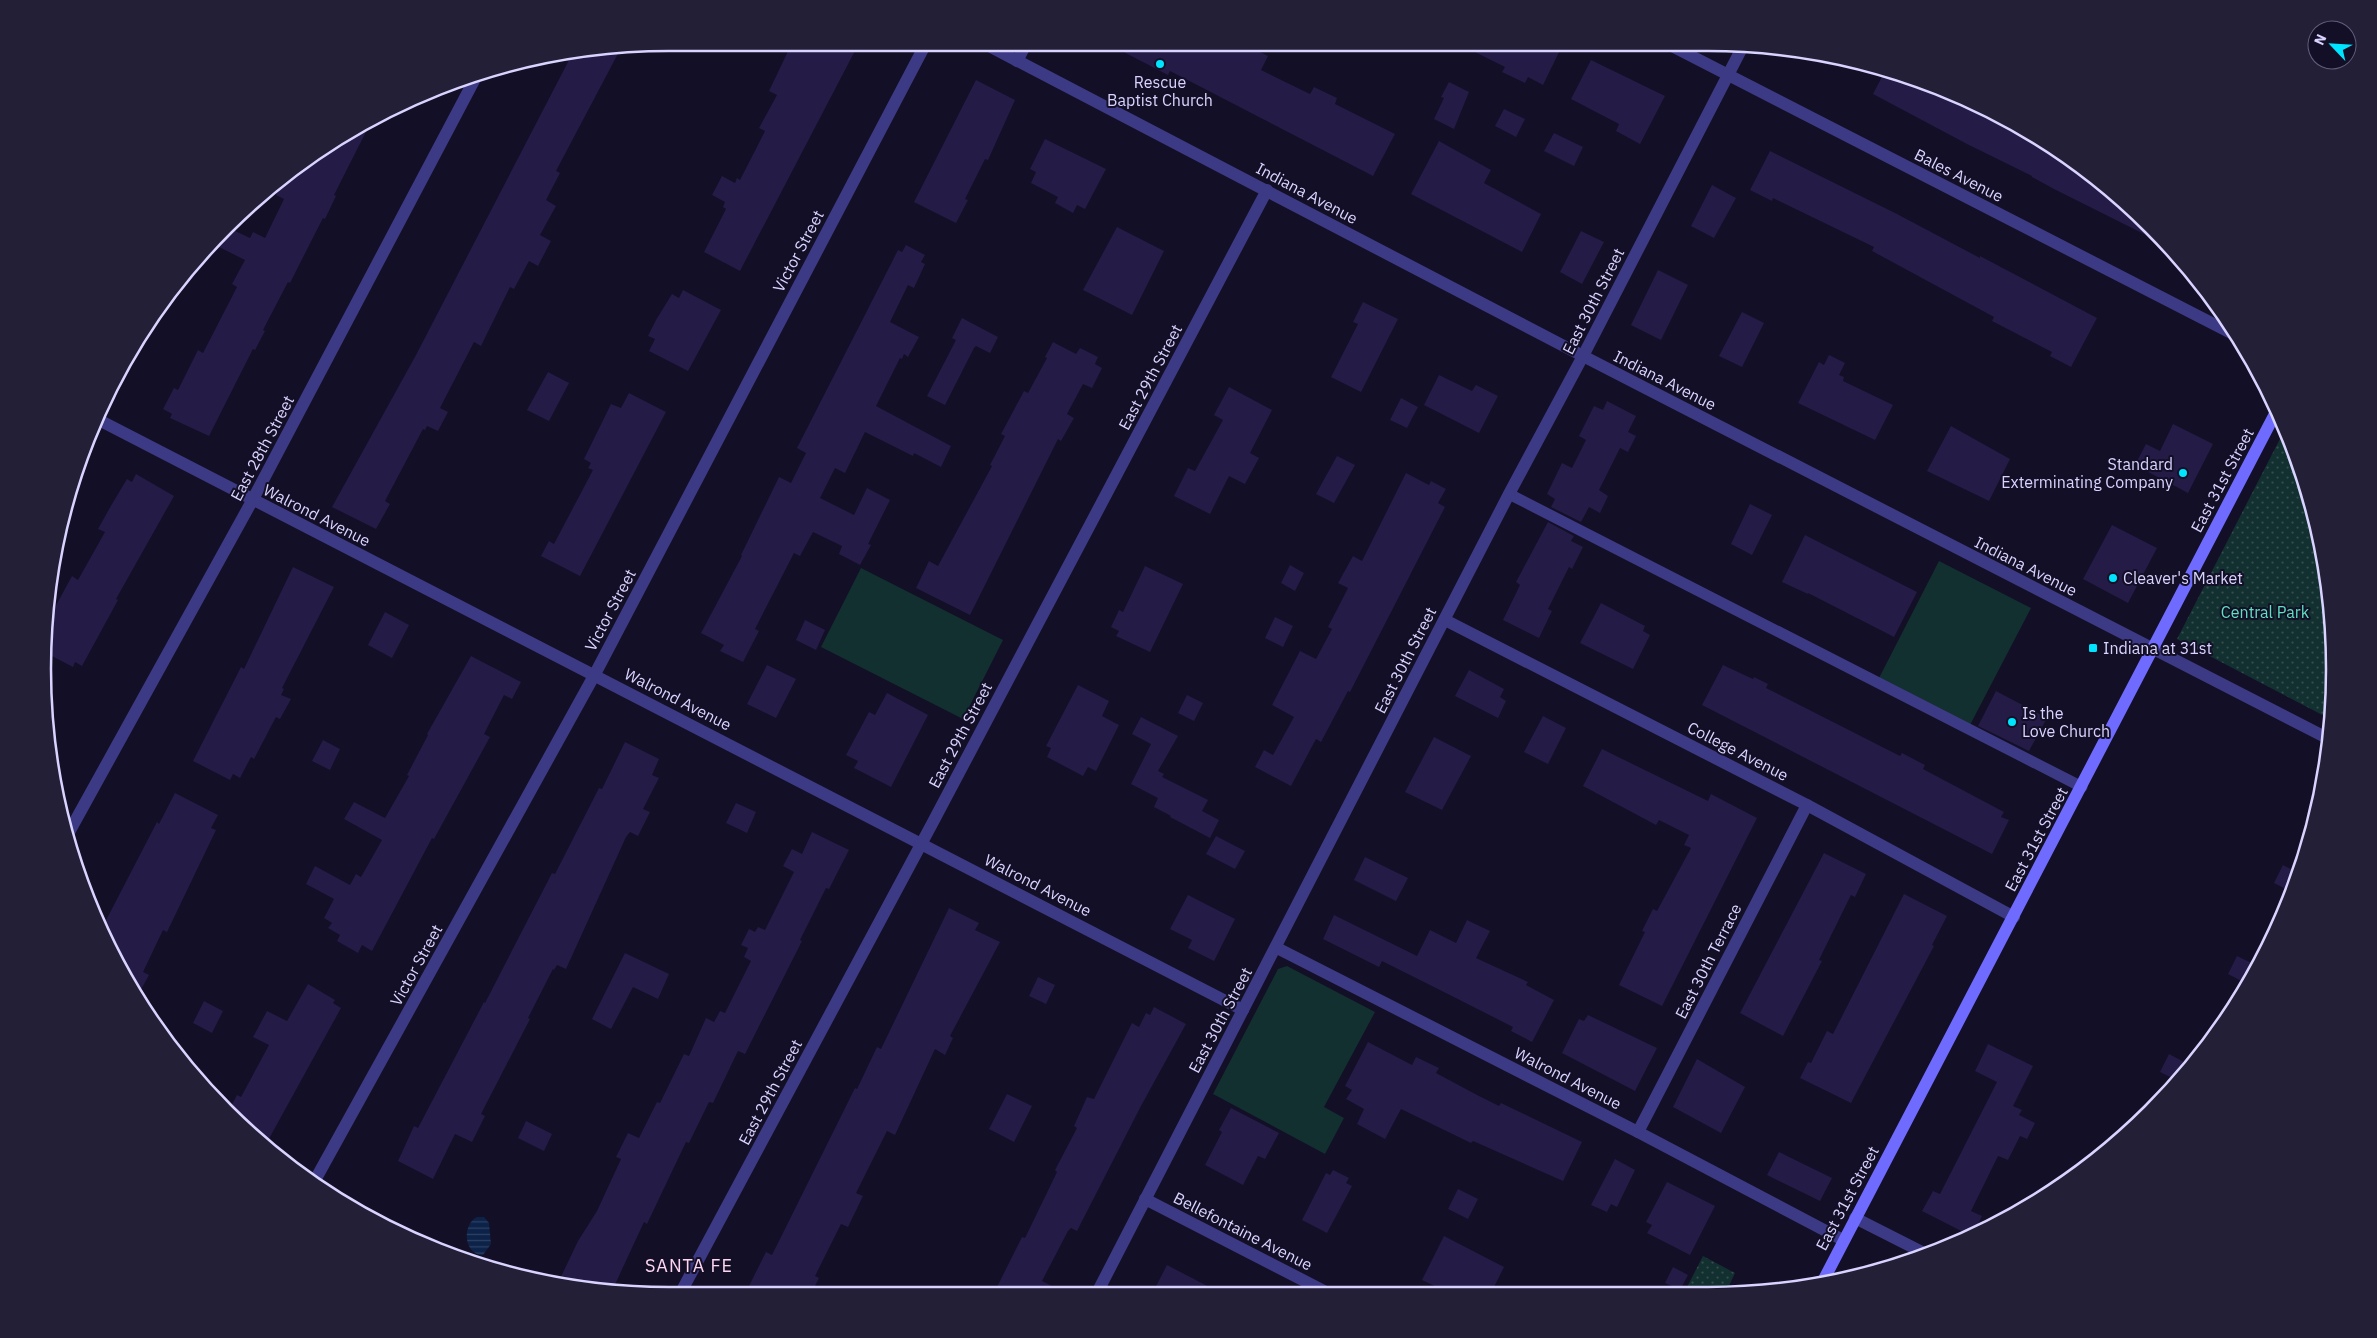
<svg xmlns="http://www.w3.org/2000/svg" width="2377" height="1338" font-family="'IBM Plex Sans',sans-serif">
	<style>
		.grass { fill: #12302f }
		.park { fill: url(#park-dots) }
		.water { fill: url(#water-rules) }
		.building { fill: #241b47 }
		.lines { fill: none; stroke-linecap: round; stroke-linejoin: round }
		.service { stroke: #3d3a85; stroke-width: 11 }
		.minor { stroke: #3d3a85; stroke-width: 12 }
		.tertiary { stroke: #3d3a85; stroke-width: 12 }
		.secondary { stroke: #6f6bff; stroke-width: 12 }
		.poi-dot { fill: #00e5ff; stroke: #130f26; stroke-width: 2 }
		.labels { text-anchor: middle; dominant-baseline: central; stroke-width: 4; stroke-linejoin: round; paint-order: stroke }
		.poi-label { font-size: 16px; fill: #d9d4ff; stroke: #130f26; text-anchor: start }
		.street-label { font-size: 16px; fill: #d9d4ff; stroke: #130f26 }
		.park-label { font-size: 16px; fill: #5fe0c0; stroke: #130f26 }
		.neighbourhood-label { font-size: 18px; letter-spacing: 1px; fill: #ffd6f0; stroke: #130f26 }
		.rim { fill: none; stroke: #d9d4ff; stroke-width: 2.5 }
	</style>
	<defs>
		<pattern id="park-dots" width="8" height="8" patternUnits="userSpaceOnUse" patternTransform="scale(1.25)"><rect width="8" height="8" fill="#12302f"/><path d="M2 2h.1M6 6h.1" fill="none" stroke="#344d4e" stroke-width="1.8" stroke-linecap="round"/></pattern>
		<pattern id="water-rules" width="6" height="5" patternUnits="userSpaceOnUse" patternTransform="scale(1.25)"><rect width="6" height="5" fill="#0c2248"/><path d="M0 2.5h6" fill="none" stroke="#2f4163"/></pattern>
	</defs>
	<rect width="100%" height="100%" fill="#130f26"/>
	<g class="grass">
		<path d="M1939,561L2031,608L1970,725L1879,678Z"/>
		<path d="M861,568L1003,640L963,719L821,647Z"/>
		<path d="M1287,966L1375,1012L1324,1107L1344,1118L1325,1154L1213,1094L1278,969Z"/>
	</g>
	<g class="park">
		<path d="M2284,431L2313,507L2333,628L2330,719L2177,639Z"/>
		<path d="M1703,1256L1735,1273L1727,1290L1685,1291Z"/>
	</g>
	<path class="water" d="M477,1217H484L489,1223L491,1244L483,1255C463,1255 462,1224 477,1217Z"/>
	<g class="building">
		<path d="M1563,44L1543,85L1528,77L1525,83L1502,72L1505,67L1461,45Z"/>
		<path d="M1112,46H1248L1268,56L1261,70L1310,94L1314,87L1337,98L1335,104L1395,134L1373,176L1170,71L1168,75Z"/>
		<path d="M790,47H857L740,271L704,252L726,209L723,207L725,202L712,195L722,176L735,183L737,178L740,180L765,131L759,128L777,95L769,91Z"/>
		<path d="M587,48H621L556,171L560,173L546,200L556,206L540,235L551,241L538,266L529,261L514,289L510,287L481,346L474,342L440,408L448,412L438,431L427,426L425,430L423,429L385,501L390,504L376,529L332,507L416,355L569,60L575,51Z"/>
		<path d="M1591,60L1665,96L1640,144L1616,131L1619,124L1571,99Z"/>
		<path d="M1885,71L1909,76L2022,127L2121,198L2159,239L2158,241L2054,189L2032,177V176L1967,144L1873,94Z"/>
		<path d="M976,80L1015,100L988,160L985,159L965,199L968,200L956,223L914,202Z"/>
		<path d="M1449,82L1469,92L1454,129L1434,119L1444,98L1441,97Z"/>
		<path d="M1504,109L1525,119L1516,137L1495,126Z"/>
		<path d="M372,120L334,195L336,196L325,219L323,218L290,283L288,282L263,330L265,331L255,350L253,349L209,436L170,418L172,414L163,409L174,388L178,390L198,350L203,353L237,287L232,284L245,260L219,247L229,228L250,238L253,232L265,238L284,199L276,195L287,172Z"/>
		<path d="M1554,133L1583,147L1574,166L1544,151Z"/>
		<path d="M1045,139L1106,169L1085,209L1077,205L1073,213L1055,203L1058,197L1031,183L1036,172L1030,169Z"/>
		<path d="M1439,141L1491,170L1484,183L1541,214L1522,252L1411,194Z"/>
		<path d="M1770,151L1897,214L1980,258V256L2097,318L2071,367L2050,356L2052,352L1992,321L1994,317L1872,251L1874,247L1773,198L1772,201L1750,190Z"/>
		<path d="M1712,185L1736,198L1714,238L1691,226Z"/>
		<path d="M1117,227L1164,251L1132,315L1083,290Z"/>
		<path d="M1581,231L1604,242L1582,284L1560,272Z"/>
		<path d="M906,245L925,255L921,262L925,264L914,288L908,285L890,322L919,337L908,357L904,354L902,359L900,358L876,406L951,446L941,467L914,453L913,456L865,432L845,473L835,468L820,498L854,515L867,488L890,500L868,544L871,545L860,565L839,554L842,546L813,532L800,556L794,553L755,629L759,631L743,662L720,651L724,645L701,633L742,556L741,555L779,477L791,483L806,453L797,448L898,250L902,252Z"/>
		<path d="M1658,270L1688,285L1661,340L1631,325Z"/>
		<path d="M683,290L721,310L688,371L649,351L655,339L648,336L656,320L672,294L679,298Z"/>
		<path d="M1363,302L1398,319L1361,392L1331,377L1358,324L1353,322Z"/>
		<path d="M1742,312L1764,323L1742,367L1719,356Z"/>
		<path d="M962,318L998,337L990,353L976,346L974,348L945,405L927,396L956,340L952,338Z"/>
		<path d="M1053,342L1076,354L1080,348L1098,357L1095,364L1102,368L1092,388L1083,384L1067,414L1074,418L1061,441L1058,439L970,615L916,588L929,561L938,566L992,466L990,465L1005,436L1001,434L1024,391L1028,393L1047,358L1045,357Z"/>
		<path d="M1829,355L1845,363L1839,375L1844,377L1843,381L1893,405L1875,440L1798,403L1819,362L1824,365Z"/>
		<path d="M548,372L569,383L549,421L527,410Z"/>
		<path d="M1439,375L1472,391L1476,385L1498,396L1479,433L1424,405Z"/>
		<path d="M1229,387L1272,410L1250,453L1259,458L1245,484L1229,476L1210,514L1174,496L1188,468L1195,471L1223,420L1214,415Z"/>
		<path d="M629,393L666,412L580,576L541,556L549,541L554,544L593,470L588,468L591,463L584,459L611,404L621,408Z"/>
		<path d="M1401,398L1418,407L1407,428L1390,420Z"/>
		<path d="M1607,401L1636,416L1628,432L1636,436L1628,452L1620,448L1599,490L1608,496L1600,513L1589,507L1581,522L1551,507L1555,499L1547,494L1562,463L1572,468L1586,440L1579,436L1594,406L1603,410Z"/>
		<path d="M2173,424L2213,444L2188,493L2135,465L2146,444L2160,451Z"/>
		<path d="M1951,426L2010,459L1989,501L1927,471Z"/>
		<path d="M1337,456L1355,465L1334,503L1316,494Z"/>
		<path d="M1406,473L1429,485L1431,481L1446,489L1438,503L1445,507L1350,692L1348,691L1321,742L1316,739L1291,786L1255,767L1264,750L1273,755L1294,717L1272,705L1300,651L1316,659L1332,629L1328,627L1348,588L1338,583L1353,556L1362,561Z"/>
		<path d="M136,474L174,496L116,599L118,600L82,666L75,662L73,667L46,653L47,622L72,576L78,580L105,532L98,529L112,504L127,479L132,482Z"/>
		<path d="M1750,504L1772,515L1752,555L1731,544Z"/>
		<path d="M1548,522L1574,536L1571,541L1583,547L1572,569L1569,567L1548,609L1552,611L1539,638L1503,620L1520,585L1516,582Z"/>
		<path d="M2112,525L2157,548L2128,603L2083,579Z"/>
		<path d="M1805,535L1917,592L1894,637L1808,593V594L1782,582Z"/>
		<path d="M1290,565L1304,573L1295,591L1281,583Z"/>
		<path d="M1145,566L1183,584L1150,652L1116,636L1119,631L1111,627L1119,610L1123,612Z"/>
		<path d="M293,567L334,587L282,688L284,689L281,695L291,699L280,719L276,717L254,759L251,757L240,778L233,774L230,780L193,761L241,667L244,669Z"/>
		<path d="M1601,603L1645,626L1643,631L1650,635L1633,669L1580,643Z"/>
		<path d="M385,612L409,625L392,658L368,645Z"/>
		<path d="M1275,617L1293,626L1283,647L1265,638Z"/>
		<path d="M805,620L825,630L816,650L796,640Z"/>
		<path d="M471,656L521,682L512,699L504,695L484,734L490,737L434,839L432,838L372,951L362,945L358,953L337,941L340,935L328,928L332,923L324,918L334,899L306,884L315,866L350,885L356,874L361,877L382,840L344,819L354,802L385,818L409,776L407,775L428,735L427,734Z"/>
		<path d="M767,665L796,679L776,718L747,704Z"/>
		<path d="M1723,665L1753,679L1754,677L1768,684L1766,688L1900,756L1902,753L1925,765L1923,769L2004,812L2001,817L2009,820L1992,854L1702,705Z"/>
		<path d="M1469,670L1504,689L1500,697L1506,701L1498,718L1455,696Z"/>
		<path d="M1078,685L1109,701L1102,716L1119,725L1096,771L1088,767L1083,776L1047,757L1051,748L1046,746Z"/>
		<path d="M1996,691L2047,718L2029,751L1978,726Z"/>
		<path d="M887,693L928,715L891,787L854,768L858,761L846,755L869,712L875,715Z"/>
		<path d="M1187,695L1203,703L1194,721L1178,713Z"/>
		<path d="M1543,716L1566,728L1548,764L1524,752Z"/>
		<path d="M1141,717L1178,736L1158,771L1164,774L1162,777L1208,800L1202,811L1219,820L1210,838L1170,817L1171,816L1154,807L1158,798L1131,784L1151,744L1132,734Z"/>
		<path d="M1434,737L1471,756L1442,810L1405,792Z"/>
		<path d="M323,740L340,749L330,770L312,761Z"/>
		<path d="M625,742L659,759L652,775L659,778L643,809L650,812L638,836L630,832L626,837L566,969L557,965L554,970L553,969L528,1018L530,1019L481,1114L485,1116L472,1142L455,1134L433,1179L398,1161L414,1126L418,1128L484,1002L485,1003L552,873L555,874L599,788L602,789Z"/>
		<path d="M1602,749L1708,801L1711,794L1757,818L1662,1006L1619,985L1645,932L1642,931L1653,909L1657,911L1691,848L1684,845L1689,835L1659,820L1656,825L1583,786Z"/>
		<path d="M175,793L218,815L211,828L216,830L167,932L163,930L143,972L149,975L137,997L127,982L101,930L157,822L159,824Z"/>
		<path d="M736,803L756,812L747,833L726,823Z"/>
		<path d="M812,832L849,850L829,889L826,888L800,940L802,941L745,1054L738,1051L713,1103L709,1102L689,1143L686,1142L647,1224L644,1222L612,1291L558,1283L578,1241L597,1211L621,1159L616,1157L628,1133L639,1138L657,1102L660,1103L684,1054L689,1056L706,1018L714,1022L720,1011L725,1013L751,961L744,957L748,948L741,945L749,929L755,932L758,927L765,930L794,872L783,866L792,849L802,854Z"/>
		<path d="M1216,836L1245,851L1235,869L1206,854Z"/>
		<path d="M1824,853L1866,874L1855,897L1851,895L1819,960L1822,961L1783,1036L1740,1013Z"/>
		<path d="M1365,857L1408,878L1396,901L1354,880Z"/>
		<path d="M2283,865L2300,874L2292,892L2274,883Z"/>
		<path d="M1904,894L1947,916L1932,945L1934,946L1851,1103L1800,1078L1808,1062L1811,1063L1827,1031L1833,1034Z"/>
		<path d="M1188,895L1235,919L1214,961L1188,948L1192,940L1170,929Z"/>
		<path d="M949,908L979,923L975,930L1000,942L950,1036L953,1038L945,1055L935,1049L895,1135L887,1131L856,1193L863,1196L848,1227L841,1224L815,1276L819,1278L811,1294H745L766,1252L772,1255L855,1088L857,1089L877,1047L881,1049Z"/>
		<path d="M1334,915L1417,956L1430,930L1456,943L1467,920L1490,931L1476,958L1528,982L1526,985L1554,1000L1532,1042L1511,1031L1513,1027L1434,987L1382,961L1379,967L1323,939Z"/>
		<path d="M625,953L669,974L658,999L633,987L611,1029L592,1019Z"/>
		<path d="M2237,956L2258,966L2249,985L2228,974Z"/>
		<path d="M1038,977L1055,985L1046,1004L1029,996Z"/>
		<path d="M308,984L335,1000L333,1003L341,1008L265,1146L228,1112L237,1095L241,1097L269,1045L253,1037L267,1011L287,1021Z"/>
		<path d="M204,1001L223,1011L212,1033L193,1023Z"/>
		<path d="M1154,1007L1186,1024L1141,1106L1077,1231L1071,1228L1068,1231L1042,1281L1066,1293H994L1022,1237L1025,1238L1057,1172L1055,1170L1077,1128L1074,1126L1087,1097L1094,1099L1132,1023L1139,1027L1146,1013L1150,1015Z"/>
		<path d="M1588,1015L1657,1048L1635,1091L1562,1053L1579,1019L1584,1021Z"/>
		<path d="M1368,1042L1412,1065L1416,1057L1439,1068L1436,1073L1479,1096L1499,1106L1501,1103L1582,1142L1563,1181L1473,1141L1471,1143L1401,1109L1385,1139L1357,1124L1364,1109L1346,1099L1352,1090L1345,1086Z"/>
		<path d="M1988,1044L2033,1066L2013,1106L2022,1110L2019,1115L2035,1123L2027,1139L2020,1136L2008,1160L1998,1156L1971,1211L1982,1216L1975,1230L1967,1234L1922,1211L1933,1191L1940,1194L1997,1082L1975,1071Z"/>
		<path d="M2169,1054L2188,1064L2176,1080L2160,1072Z"/>
		<path d="M1697,1059L1745,1087L1721,1133L1673,1107Z"/>
		<path d="M1007,1094L1032,1106L1014,1142L989,1129Z"/>
		<path d="M1231,1108L1279,1133L1265,1159L1258,1156L1243,1185L1205,1165L1222,1132L1219,1130Z"/>
		<path d="M526,1121L552,1134L544,1151L518,1138Z"/>
		<path d="M1779,1152L1832,1178L1820,1201L1767,1175Z"/>
		<path d="M1615,1159L1635,1170L1617,1207L1611,1204L1607,1212L1591,1205Z"/>
		<path d="M1333,1170L1349,1178L1346,1183L1352,1186L1327,1233L1302,1220L1326,1173L1330,1175Z"/>
		<path d="M1667,1182L1715,1206L1690,1255L1647,1233L1652,1225L1646,1222Z"/>
		<path d="M1458,1189L1478,1199L1468,1219L1448,1209Z"/>
		<path d="M1444,1236L1504,1267L1492,1291H1445L1422,1280Z"/>
		<path d="M1167,1265L1219,1292H1153Z"/>
		<path d="M1673,1267L1688,1275L1680,1290L1665,1283Z"/>
	</g>
	<g class="lines">
		<path class="service" d="M1509,494L2082,787"/>
		<g class="minor">
			<path d="M1668,44L2235,335"/>
			<path d="M1017,61L1025,46"/>
			<path d="M97,419L1243,1010"/>
			<path d="M1445,620L1807,805L2014,917"/>
			<path d="M68,834L252,501L478,73"/>
			<path d="M1277,948L1638,1132L1843,1240"/>
			<path d="M1638,1132L1807,805"/>
			<path d="M314,1182L595,674L924,47"/>
			<path d="M1145,1199L1326,1292"/>
			<path d="M1855,1218L1926,1254"/>
			<path d="M1097,1293L1509,494L1583,356L1744,44"/>
			<path d="M680,1294L933,822L1267,190"/>
		</g>
		<path class="tertiary" d="M989,46L1583,356L2329,739"/>
		<path class="secondary" d="M1822,1283L2277,410"/>
	</g>
	<g class="poi-dot">
		<circle cx="1160" cy="64" r="5"/>
		<circle cx="2183" cy="473" r="5"/>
		<circle cx="2113" cy="578" r="5"/>
		<rect x="2088" y="643" width="10" height="10" rx="2.5"/>
		<circle cx="2012" cy="722" r="5"/>
	</g>
	<g class="labels">
		<g class="poi-label">
			<text x="1160" y="82" text-anchor="middle">Rescue<tspan x="1160" dy="18">Baptist Church</tspan></text>
			<text x="2173" y="464" text-anchor="end">Standard<tspan x="2173" dy="18">Exterminating Company</tspan></text>
			<text x="2123" y="578">Cleaver's Market</text>
			<text x="2103" y="648">Indiana at 31st</text>
			<text x="2022" y="713">Is the<tspan x="2022" dy="18">Love Church</tspan></text>
		</g>
		<g class="street-label">
			<text transform="translate(1959 175) rotate(27)">Bales Avenue</text>
			<text transform="translate(1307 193) rotate(28)">Indiana Avenue</text>
			<text transform="translate(798 251) rotate(-62)">Victor Street</text>
			<text transform="translate(1593 301) rotate(-63)">East 30th Street</text>
			<text transform="translate(1150 377) rotate(-62)">East 29th Street</text>
			<text transform="translate(1665 380) rotate(27)">Indiana Avenue</text>
			<text transform="translate(262 448) rotate(-62)">East 28th Street</text>
			<text transform="translate(2222 480) rotate(-62)">East 31st Street</text>
			<text transform="translate(317 515) rotate(27)">Walrond Avenue</text>
			<text transform="translate(2026 566) rotate(27)">Indiana Avenue</text>
			<text transform="translate(610 610) rotate(-62)">Victor Street</text>
			<text transform="translate(1405 660) rotate(-63)">East 30th Street</text>
			<text transform="translate(678 699) rotate(27)">Walrond Avenue</text>
			<text transform="translate(960 735) rotate(-62)">East 29th Street</text>
			<text transform="translate(1738 751) rotate(27)">College Avenue</text>
			<text transform="translate(2036 839) rotate(-62)">East 31st Street</text>
			<text transform="translate(1038 885) rotate(27)">Walrond Avenue</text>
			<text transform="translate(1708 961) rotate(-63)">East 30th Terrace</text>
			<text transform="translate(416 965) rotate(-61)">Victor Street</text>
			<text transform="translate(1220 1020) rotate(-62)">East 30th Street</text>
			<text transform="translate(1568 1078) rotate(27)">Walrond Avenue</text>
			<text transform="translate(770 1092) rotate(-62)">East 29th Street</text>
			<text transform="translate(1847 1198) rotate(-62)">East 31st Street</text>
			<text transform="translate(1243 1231) rotate(27)">Bellefontaine Avenue</text>
		</g>
		<g class="park-label">
			<text x="2265" y="612">Central Park</text>
		</g>
		<g class="neighbourhood-label">
			<text x="689" y="1265">SANTA FE</text>
		</g>
	</g>
	<path d="M0 0H2377V1338H0ZM669 51H1708A618 618 0 0 1 2326 669V669A618 618 0 0 1 1708 1287H669A618 618 0 0 1 51 669V669A618 618 0 0 1 669 51Z" fill="#231f37" fill-rule="evenodd"/>
	<path class="rim" d="M669 51H1708A618 618 0 0 1 2326 669V669A618 618 0 0 1 1708 1287H669A618 618 0 0 1 51 669V669A618 618 0 0 1 669 51Z"/>
	<g transform="translate(2332 45) rotate(295)"><circle r="24" fill="#130f26" stroke="#625e7d"/>
	<path d="M0-4L9 19L0 12L-9 19Z" fill="#00e5ff"/>
	<text y="-8" font-size="14" font-weight="bold" text-anchor="middle" fill="#d9d4ff">N</text>
	</g>
</svg>
